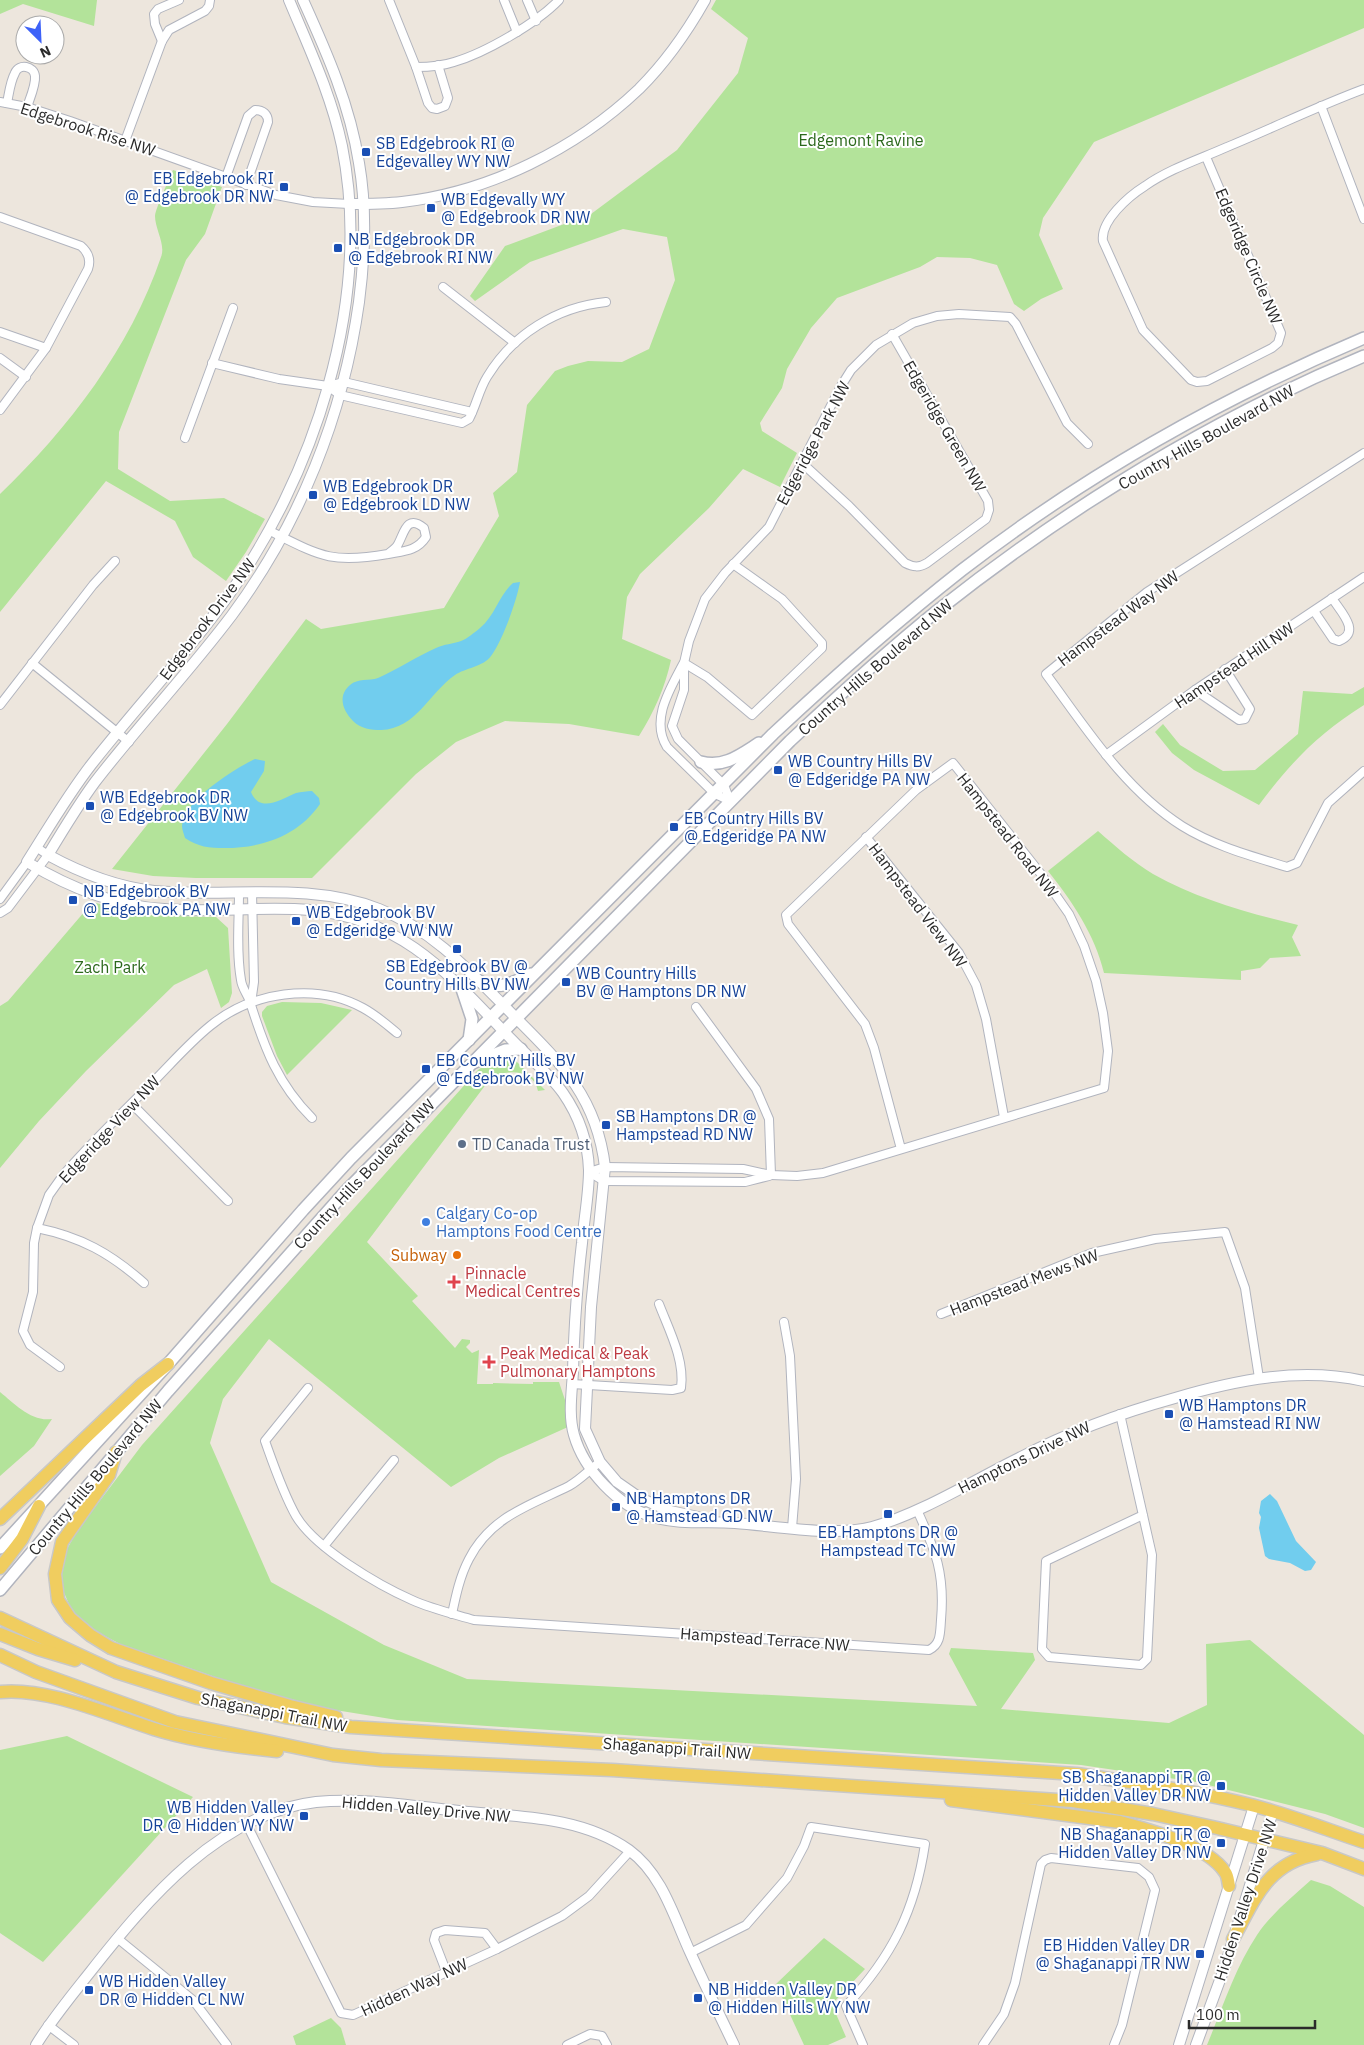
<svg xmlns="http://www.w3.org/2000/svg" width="1364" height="2045" font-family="'IBM Plex Sans',sans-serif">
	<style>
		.green { fill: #b3e39a }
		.water { fill: #71cdee }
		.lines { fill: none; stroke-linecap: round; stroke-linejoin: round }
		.minor-casing { stroke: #b1b4be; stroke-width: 10 }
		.tertiary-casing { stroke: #b1b4be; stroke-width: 12 }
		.secondary-casing { stroke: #b1b4be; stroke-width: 14 }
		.primary-casing { stroke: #c8c8c8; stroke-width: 15 }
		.minor { stroke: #fff; stroke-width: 8 }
		.tertiary { stroke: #fff; stroke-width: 10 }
		.secondary { stroke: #fff; stroke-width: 11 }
		.primary { stroke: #f0cd5f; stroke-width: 12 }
		.transit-dot { fill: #1a4fb4; stroke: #fff; stroke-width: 2 }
		.service-dot { fill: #5c6f8a; stroke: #fff; stroke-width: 2 }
		.shop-dot { fill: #3f7fe0; stroke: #fff; stroke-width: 2 }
		.food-dot { fill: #e8710a; stroke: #fff; stroke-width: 2 }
		.health-dot { fill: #e0444e; stroke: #fff; stroke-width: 2 }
		.labels { text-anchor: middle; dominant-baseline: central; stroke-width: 4; stroke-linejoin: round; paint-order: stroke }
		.street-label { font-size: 16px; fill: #2b2b2b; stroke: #fff }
		.park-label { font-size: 16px; fill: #2b681b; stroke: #fff }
		.transit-label { font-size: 16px; fill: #164399; stroke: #fff; text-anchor: start }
		.service-label { font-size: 16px; fill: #4e5e75; stroke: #fff; text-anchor: start }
		.shop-label { font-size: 16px; fill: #366cbe; stroke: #fff; text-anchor: start }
		.food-label { font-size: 16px; fill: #c56008; stroke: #fff; text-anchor: end }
		.health-label { font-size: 16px; fill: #be3a42; stroke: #fff; text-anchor: start }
	</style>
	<rect width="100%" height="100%" fill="#ede6dd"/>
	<g class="green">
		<path d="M0,0H97L94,26L23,4L0,14Z"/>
		<path d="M716,0H1364V28L1094,142L1043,218L1039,235L1063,289L1041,299L1024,311L1014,304L997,265L970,258L937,257L920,267L837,298L811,328L787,369L782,388L760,423L762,431L797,453L780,487L743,469L709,508L640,574L627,597L622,639L671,660C665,688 654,712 639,736L569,724L505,721L456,742L416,774L312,878H196L153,876L112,869L227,724L306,619L321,629L444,608L499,516L493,493L517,472L527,405L555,371L568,366L588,361L622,362L649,349L675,280L667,237L623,229L530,262L475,301L470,296L505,246L591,214L677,150L738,73L748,38L711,9Z"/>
		<path d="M173,170L222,187L205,234L186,260L119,432L118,469L170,501L224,498L265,519L246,552L226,581L193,557L175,521L106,481L0,612V494C69,428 130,348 161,257C166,245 155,229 155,216C156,207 169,180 173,170Z"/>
		<path d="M1364,687V705C1318,734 1291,762 1259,805L1194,770L1172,753L1155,732L1163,724L1180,745L1223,771L1255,770L1298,734L1303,691L1352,694Z"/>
		<path d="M1098,831C1115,846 1133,862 1153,874C1198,899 1247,913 1298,925L1292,937L1301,956L1270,958L1260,968L1241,971V980L1104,973C1095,935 1072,901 1048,871Z"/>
		<path d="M96,903L143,915L216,917L228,928L232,993L229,1002L221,1008L207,969L174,985L86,1071L39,1121L0,1168V1006L8,1001L85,911Z"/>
		<path d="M282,1002L321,1003L352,1010L287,1075L277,1056L262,1016V1012L267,1006Z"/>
		<path d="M503,1055L512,1057L545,1090L538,1091C534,1069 506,1068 490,1079L367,1242L418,1296L412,1301L455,1348L462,1339L470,1340V1343L466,1347L472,1353L479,1350L477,1384H493V1383L533,1384V1382H559L565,1400L568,1427L499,1458L451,1487L269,1339L223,1399L210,1443L271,1582L384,1645L467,1679L977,1706L949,1654L951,1648L1033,1653L1035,1660L1001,1709L1169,1723L1207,1705L1206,1644L1250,1640L1364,1735V1828L1325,1814L1196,1782L1081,1765L397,1720L329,1709L244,1687L120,1644L90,1628L72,1611L62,1588V1570L66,1551L77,1531L142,1445L478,1070L486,1064Z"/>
		<path d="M0,1392C15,1404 31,1422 52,1419L34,1446L0,1476Z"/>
		<path d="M67,1736L193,1797L43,1962L0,1933V1750Z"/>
		<path d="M1311,1880L1330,1886L1364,1907V2045H1207C1222,2009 1235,1968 1257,1935C1271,1914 1292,1897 1311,1880Z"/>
		<path d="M824,1938L865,1969L834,2002L833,2007L846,2037L828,2045H804L776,1984Z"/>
		<path d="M331,2018L341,2028L346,2045H296L293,2036Z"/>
	</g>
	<g class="water">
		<path d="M520,582C517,600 502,642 491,656C483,667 465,668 455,675C429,693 416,729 381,730C371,730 361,729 353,721C343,711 337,696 350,685C358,678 369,681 378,678C398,669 416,657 436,648C444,644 453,644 461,641C467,639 475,632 480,628C495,616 499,595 513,583Z"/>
		<path d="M255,759L265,761L264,771L251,792C260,814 281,799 296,793C301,792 307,791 312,791L319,798L320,804C298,836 262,848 225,848C209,848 198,847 185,838C184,834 182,830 182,826C183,801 234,769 255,759Z"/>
		<path d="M1270,1494L1277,1501L1296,1541L1316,1562L1311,1570L1305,1571L1290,1563L1269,1559L1265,1556L1259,1528L1261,1517L1259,1513L1261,1501Z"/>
	</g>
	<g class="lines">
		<defs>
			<g id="minor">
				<path d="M389,0L416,67C429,67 442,66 454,62C485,53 537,23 559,0"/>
				<path d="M504,0L517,32"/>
				<path d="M527,0L536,21"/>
				<path d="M162,41L155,24L154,14L158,9L179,0"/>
				<path d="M416,67L428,103L432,108L437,109L445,106L448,98L438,65"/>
				<path d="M0,102L27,107L70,121L276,195L313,202L349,204"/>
				<path d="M7,103C9,94 10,82 15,73C19,63 34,66 35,76C36,85 30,98 27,107"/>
				<path d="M1321,106L1364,219"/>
				<path d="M125,141L162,41L169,30L205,11L209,6L210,0"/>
				<path d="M1206,157L1281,333L1278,343L1272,348L1207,381L1197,382L1191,380L1143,330L1103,241C1100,221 1129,196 1145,186C1169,169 1200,159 1227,147C1273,128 1318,106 1364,89"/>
				<path d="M226,177L248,116L255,110C263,110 268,114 268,122L246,185"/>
				<path d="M0,217L81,246C88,252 91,260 88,269L46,348L0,410"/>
				<path d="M443,287L515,343"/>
				<path d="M0,332L46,348"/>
				<path d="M0,358L26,377"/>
				<path d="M212,363L279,379L328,386L344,382L472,412"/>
				<path d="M328,386L340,395L462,423L469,419C476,406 479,390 487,377C513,334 557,307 606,302"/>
				<path d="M185,438L233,308"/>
				<path d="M1364,453L1147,592L1046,674C1086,728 1124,789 1182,826C1214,846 1252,856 1287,867L1297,863L1328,803L1364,771"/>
				<path d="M802,463L849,506L905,563C913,567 919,568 927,563L986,519L989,510L988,501L892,334"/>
				<path d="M270,531C320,556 331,564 388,554C404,551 417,551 426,537L424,528C406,513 404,535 397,546C395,549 391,551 388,554"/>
				<path d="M1314,611L1333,639L1339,641C1362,632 1340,611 1332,598"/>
				<path d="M32,663L129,742"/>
				<path d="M684,663L707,677L752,715L822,648V643L782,599L733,564"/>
				<path d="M683,664C670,689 650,720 667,747L715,794L730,801"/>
				<path d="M1195,690L1239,720L1245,719L1250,709L1225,669"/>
				<path d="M0,705L93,585L115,561"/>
				<path d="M1106,755L1195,690L1364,577"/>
				<path d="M730,801L724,785L678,739L672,726L684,690V663L689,641L705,599L725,573L769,527L841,386L851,370L876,345L913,323L937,316L959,314L1010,317L1016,324L1067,423L1088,444"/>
				<path d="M866,837L959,953L976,985L986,1019L1004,1117"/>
				<path d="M239,893C239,921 236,952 241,980C242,989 249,996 251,1005C265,1049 278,1084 312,1118"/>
				<path d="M0,899L27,862"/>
				<path d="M0,913L8,908L48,855L36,847"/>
				<path d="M251,1003L254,982L252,892"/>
				<path d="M696,1007L756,1089L769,1119L771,1175"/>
				<path d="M132,1104L228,1201"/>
				<path d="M589,1172L605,1167L743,1169L771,1175L797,1176L823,1173L1104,1088L1108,1051L1103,1013L1096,981L1084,946L1069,914L1041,874L953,763L916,790L786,915L788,924L865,1024L874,1048L901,1149"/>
				<path d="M589,1172L604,1181L745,1182L769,1176"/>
				<path d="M37,1228C81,1237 110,1253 144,1283"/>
				<path d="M941,1314L1092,1253L1155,1239L1225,1232L1245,1288L1259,1378"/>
				<path d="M784,1322L790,1356L796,1479L792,1528"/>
				<path d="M60,1367L30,1345L23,1331L33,1292L34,1243L37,1228L49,1195L64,1174C91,1143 121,1114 151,1084C170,1065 189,1043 210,1026C251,992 316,982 363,1008C376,1015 386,1024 397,1033"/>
				<path d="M572,1384L672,1390L681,1388C685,1360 669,1330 659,1304"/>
				<path d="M308,1388L265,1441C274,1466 283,1493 296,1516C315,1548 378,1585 412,1600C432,1609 454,1614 474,1620L929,1650C941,1644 940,1633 941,1620C945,1574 936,1551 917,1510"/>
				<path d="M1120,1414L1152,1555L1147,1659L1141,1665L1049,1657L1042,1649L1046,1561L1143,1515"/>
				<path d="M324,1546L394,1460"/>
				<path d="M452,1614C456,1595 460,1576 469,1559C491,1516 531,1505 569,1486C580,1480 590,1469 600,1462"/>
				<path d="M247,1825L341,2013L353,2015L497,1949L562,1916L589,1896L630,1851"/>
				<path d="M117,1938L193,2000L227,2045"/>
				<path d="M690,1953L746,1925L787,1878L804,1846L811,1827L925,1844C915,1911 892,1956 846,2006L863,2045"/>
				<path d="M446,1971L434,1940L436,1933L445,1930L485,1933L497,1949"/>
				<path d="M48,2025L74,2045"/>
				<path d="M567,2045L590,2034L602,2036L607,2045"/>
				<path d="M983,2045L1004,2014L1015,1983L1041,1864L1045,1860L1051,1858L1138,1868L1149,1877L1155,1890L1122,2025L1114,2045"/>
			</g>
			<g id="tertiary">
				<path d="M289,0C309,48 331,94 342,146C373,301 314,478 223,603C182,659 134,710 91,765C67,796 48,829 27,862C68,887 115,906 164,909C212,913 262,906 310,910C405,919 451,977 512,1040C529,1058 549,1073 563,1093C579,1116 588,1142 589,1170C589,1194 584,1219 582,1243C577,1286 574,1328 573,1371C572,1392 568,1414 574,1435C584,1470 618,1506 653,1517C679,1525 709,1521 735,1523C776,1526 833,1537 872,1527C920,1514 976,1479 1021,1457C1071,1431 1121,1413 1175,1398C1236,1380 1300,1367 1364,1381"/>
				<path d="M303,0C327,53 350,105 359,163C367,209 365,256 359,302C343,416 300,523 232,615C189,672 139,725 95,782C78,805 63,830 48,855C81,873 117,887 154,891C229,898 307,881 379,909C436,931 475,977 517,1019C563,1065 597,1099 605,1167L591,1307L585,1429L600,1462L617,1482L640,1498L670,1511L698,1517"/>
				<path d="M349,204C367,204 385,204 402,202C489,192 576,149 639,89C665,63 687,32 705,0"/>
				<path d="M36,2045C52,2019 72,1995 91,1971C147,1900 220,1813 316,1802C366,1797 418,1807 468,1812C523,1817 582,1817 629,1850C662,1874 674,1917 690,1952C704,1983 719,2014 734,2045"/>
				<path d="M1179,2045L1254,1806"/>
				<path d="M1196,2045L1224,1969L1273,1811"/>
			</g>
			<g id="secondary">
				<path d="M701,762C724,768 740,755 759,743"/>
				<path d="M479,981C498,991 513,983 531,974"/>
				<path d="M461,986L472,1019L469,1040"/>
				<path d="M475,1062L505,1050L521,1049"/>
				<path d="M0,1548L168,1364L303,1210L351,1158L773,734C834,677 896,622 962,570C1084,476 1222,398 1364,338"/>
				<path d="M0,1590L168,1391L345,1192L790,741C838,696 886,652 937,611C1066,509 1212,419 1364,356"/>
			</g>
			<g id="primary">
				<path d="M116,1452L109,1475L62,1542L55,1574L58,1600L70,1618L90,1635L111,1648L211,1683L290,1706L336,1717"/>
				<path d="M0,1519L141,1385L168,1364"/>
				<path d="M0,1568L22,1539L39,1506"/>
				<path d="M0,1618L116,1672L198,1698L285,1717L351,1727L1076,1774C1136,1783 1196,1791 1255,1806C1292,1816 1328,1830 1364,1842"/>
				<path d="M0,1634L38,1649L75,1660"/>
				<path d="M0,1655L36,1672L175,1722L333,1755L381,1760L612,1770L1073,1801L1153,1814L1217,1828L1322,1853L1364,1869"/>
				<path d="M0,1692C47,1687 109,1715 154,1729C193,1741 236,1747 277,1751"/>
				<path d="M951,1800L1120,1822C1149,1830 1207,1845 1225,1872C1228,1876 1228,1881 1229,1886"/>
				<path d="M1233,1939C1255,1899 1267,1863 1317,1854"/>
			</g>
		</defs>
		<use href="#minor" class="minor-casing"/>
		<use href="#tertiary" class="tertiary-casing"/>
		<use href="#secondary" class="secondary-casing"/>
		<use href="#primary" class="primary-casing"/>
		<use href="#minor" class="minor"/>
		<use href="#tertiary" class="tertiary"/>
		<use href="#secondary" class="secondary"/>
		<use href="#primary" class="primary"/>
	</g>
	<g class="transit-dot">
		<rect x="361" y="147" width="10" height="10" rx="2.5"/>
		<rect x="279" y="182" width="10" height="10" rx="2.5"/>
		<rect x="426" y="203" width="10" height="10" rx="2.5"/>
		<rect x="333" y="243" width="10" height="10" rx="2.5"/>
		<rect x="308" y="490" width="10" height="10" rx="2.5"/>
		<rect x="773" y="765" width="10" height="10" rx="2.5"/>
		<rect x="85" y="801" width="10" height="10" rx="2.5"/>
		<rect x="669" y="822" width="10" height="10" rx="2.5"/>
		<rect x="68" y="895" width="10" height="10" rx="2.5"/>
		<rect x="291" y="916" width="10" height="10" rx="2.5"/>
		<rect x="452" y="944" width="10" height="10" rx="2.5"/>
		<rect x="561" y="977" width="10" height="10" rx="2.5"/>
		<rect x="421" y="1064" width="10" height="10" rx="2.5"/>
		<rect x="601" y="1120" width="10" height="10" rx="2.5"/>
		<rect x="1164" y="1409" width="10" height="10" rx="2.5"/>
		<rect x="611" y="1502" width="10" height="10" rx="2.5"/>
		<rect x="883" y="1509" width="10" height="10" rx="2.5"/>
		<rect x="1216" y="1781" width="10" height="10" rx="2.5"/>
		<rect x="299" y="1811" width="10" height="10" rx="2.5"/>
		<rect x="1216" y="1838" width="10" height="10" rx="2.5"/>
		<rect x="1195" y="1949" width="10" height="10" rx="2.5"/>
		<rect x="84" y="1985" width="10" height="10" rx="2.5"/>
		<rect x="693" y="1993" width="10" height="10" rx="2.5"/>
	</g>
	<circle class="service-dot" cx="462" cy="1144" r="5"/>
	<circle class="shop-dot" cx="426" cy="1222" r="5"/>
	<circle class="food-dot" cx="457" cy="1255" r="5"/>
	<g class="health-dot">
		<path d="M451.5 1274.5h5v5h5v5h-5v5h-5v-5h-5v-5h5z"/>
		<path d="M486.5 1354.5h5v5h5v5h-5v5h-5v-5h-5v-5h5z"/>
	</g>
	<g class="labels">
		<g class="street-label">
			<text transform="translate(88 129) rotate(18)">Edgebrook Rise NW</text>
			<text transform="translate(1249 256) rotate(67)">Edgeridge Circle NW</text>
			<text transform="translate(945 426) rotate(60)">Edgeridge Green NW</text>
			<text transform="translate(1206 437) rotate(-29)">Country Hills Boulevard NW</text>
			<text transform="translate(813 443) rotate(-62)">Edgeridge Park NW</text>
			<text transform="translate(1118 618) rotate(-37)">Hampstead Way NW</text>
			<text transform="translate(207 619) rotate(-53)">Edgebrook Drive NW</text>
			<text transform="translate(1234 665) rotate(-34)">Hampstead Hill NW</text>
			<text transform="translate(875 667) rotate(-41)">Country Hills Boulevard NW</text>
			<text transform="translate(1008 835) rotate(52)">Hampstead Road NW</text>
			<text transform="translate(918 905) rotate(53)">Hampstead View NW</text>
			<text transform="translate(109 1129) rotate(-47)">Edgeridge View NW</text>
			<text transform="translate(364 1174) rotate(-47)">Country Hills Boulevard NW</text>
			<text transform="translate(1024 1282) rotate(-21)">Hampstead Mews NW</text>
			<text transform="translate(1024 1457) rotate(-26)">Hamptons Drive NW</text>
			<text transform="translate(95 1477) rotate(-50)">Country Hills Boulevard NW</text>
			<text transform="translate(765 1639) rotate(4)">Hampstead Terrace NW</text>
			<text transform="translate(274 1712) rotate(11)">Shaganappi Trail NW</text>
			<text transform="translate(677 1748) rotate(4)">Shaganappi Trail NW</text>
			<text transform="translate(426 1809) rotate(5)">Hidden Valley Drive NW</text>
			<text transform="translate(1245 1900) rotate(-72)">Hidden Valley Drive NW</text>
			<text transform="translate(414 1987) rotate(-25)">Hidden Way NW</text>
		</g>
		<g class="park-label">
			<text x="861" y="140">Edgemont Ravine</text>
			<text x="110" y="967">Zach Park</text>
		</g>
		<g class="transit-label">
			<text x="376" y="143">SB Edgebrook RI @<tspan x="376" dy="18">Edgevalley WY NW</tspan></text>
			<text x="274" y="178" text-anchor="end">EB Edgebrook RI<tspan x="274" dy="18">@ Edgebrook DR NW</tspan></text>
			<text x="441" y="199">WB Edgevally WY<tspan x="441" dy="18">@ Edgebrook DR NW</tspan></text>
			<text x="348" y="239">NB Edgebrook DR<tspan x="348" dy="18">@ Edgebrook RI NW</tspan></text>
			<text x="323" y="486">WB Edgebrook DR<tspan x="323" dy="18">@ Edgebrook LD NW</tspan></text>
			<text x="788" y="761">WB Country Hills BV<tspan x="788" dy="18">@ Edgeridge PA NW</tspan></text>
			<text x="100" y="797">WB Edgebrook DR<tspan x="100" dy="18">@ Edgebrook BV NW</tspan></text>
			<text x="684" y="818">EB Country Hills BV<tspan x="684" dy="18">@ Edgeridge PA NW</tspan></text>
			<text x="83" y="891">NB Edgebrook BV<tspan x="83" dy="18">@ Edgebrook PA NW</tspan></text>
			<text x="306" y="912">WB Edgebrook BV<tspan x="306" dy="18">@ Edgeridge VW NW</tspan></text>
			<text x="457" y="966" text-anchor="middle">SB Edgebrook BV @<tspan x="457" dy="18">Country Hills BV NW</tspan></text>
			<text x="576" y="973">WB Country Hills<tspan x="576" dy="18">BV @ Hamptons DR NW</tspan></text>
			<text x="436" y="1060">EB Country Hills BV<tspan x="436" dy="18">@ Edgebrook BV NW</tspan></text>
			<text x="616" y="1116">SB Hamptons DR @<tspan x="616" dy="18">Hampstead RD NW</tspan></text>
			<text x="1179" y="1405">WB Hamptons DR<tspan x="1179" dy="18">@ Hamstead RI NW</tspan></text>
			<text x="626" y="1498">NB Hamptons DR<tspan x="626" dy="18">@ Hamstead GD NW</tspan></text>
			<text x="888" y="1532" text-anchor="middle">EB Hamptons DR @<tspan x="888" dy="18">Hampstead TC NW</tspan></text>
			<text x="1211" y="1777" text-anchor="end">SB Shaganappi TR @<tspan x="1211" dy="18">Hidden Valley DR NW</tspan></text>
			<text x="294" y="1807" text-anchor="end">WB Hidden Valley<tspan x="294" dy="18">DR @ Hidden WY NW</tspan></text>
			<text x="1211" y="1834" text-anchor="end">NB Shaganappi TR @<tspan x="1211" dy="18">Hidden Valley DR NW</tspan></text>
			<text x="1190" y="1945" text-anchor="end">EB Hidden Valley DR<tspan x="1190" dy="18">@ Shaganappi TR NW</tspan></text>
			<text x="99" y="1981">WB Hidden Valley<tspan x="99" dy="18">DR @ Hidden CL NW</tspan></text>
			<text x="708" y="1989">NB Hidden Valley DR<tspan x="708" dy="18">@ Hidden Hills WY NW</tspan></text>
		</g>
		<g class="service-label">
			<text x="472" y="1144">TD Canada Trust</text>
		</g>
		<g class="shop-label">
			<text x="436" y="1213">Calgary Co-op<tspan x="436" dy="18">Hamptons Food Centre</tspan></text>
		</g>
		<g class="food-label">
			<text x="447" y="1255">Subway</text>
		</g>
		<g class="health-label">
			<text x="465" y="1273">Pinnacle<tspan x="465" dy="18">Medical Centres</tspan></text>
			<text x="500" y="1353">Peak Medical &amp; Peak<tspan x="500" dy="18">Pulmonary Hamptons</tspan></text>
		</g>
	</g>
	<g transform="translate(40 40) rotate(156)"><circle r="24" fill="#ffffff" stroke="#aaaaaa"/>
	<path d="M0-4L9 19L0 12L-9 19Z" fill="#3e62f8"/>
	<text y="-8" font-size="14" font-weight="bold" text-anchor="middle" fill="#2b2b2b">N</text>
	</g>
	<path d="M1189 2020v8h126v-8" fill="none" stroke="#2b2b2b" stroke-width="2.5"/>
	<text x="1196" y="2020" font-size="15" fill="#2b2b2b" stroke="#ffffff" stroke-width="4" paint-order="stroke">100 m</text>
</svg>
